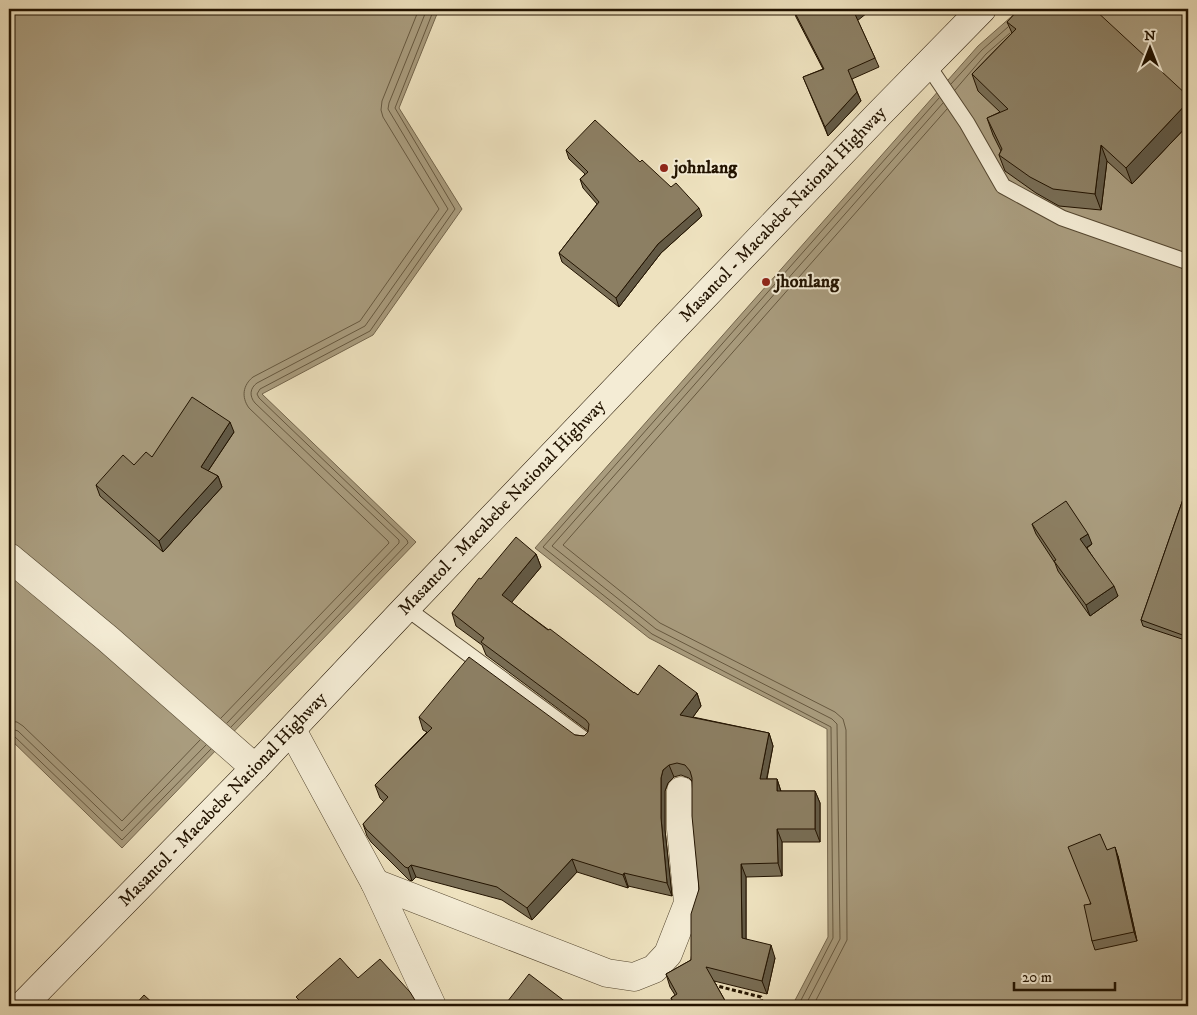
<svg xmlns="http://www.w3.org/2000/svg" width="1197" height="1015" font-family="'IM FELL DW Pica',serif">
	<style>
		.water { fill: #a99c7e; stroke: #73654c }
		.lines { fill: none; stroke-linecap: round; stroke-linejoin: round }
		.shore { stroke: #66583f; stroke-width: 1 }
		.service-casing { stroke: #554730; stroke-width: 17 }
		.minor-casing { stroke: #554730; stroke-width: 29 }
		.secondary-casing { stroke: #221300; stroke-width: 29 }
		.path { stroke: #221300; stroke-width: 3; stroke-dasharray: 4 2.5; stroke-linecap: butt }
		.service { stroke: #f4ecd5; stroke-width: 15 }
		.minor { stroke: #f4ecd5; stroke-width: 28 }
		.secondary { stroke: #f4ecd5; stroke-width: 28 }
		.wall { fill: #786d55; stroke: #221300 }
		.shaded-wall { fill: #625945; stroke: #221300 }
		.building { fill: #8c7f63; stroke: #221300 }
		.poi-dot { fill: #8f2418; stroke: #f4ecd5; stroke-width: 2 }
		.labels { text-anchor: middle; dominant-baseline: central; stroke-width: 4; stroke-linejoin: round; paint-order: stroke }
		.poi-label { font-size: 18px; font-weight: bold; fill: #221300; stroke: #f4ecd5; text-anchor: start }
		.street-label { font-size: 18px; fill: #221300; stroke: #f4ecd5 }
	</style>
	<rect width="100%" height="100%" fill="#eee2bf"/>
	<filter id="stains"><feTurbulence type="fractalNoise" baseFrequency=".004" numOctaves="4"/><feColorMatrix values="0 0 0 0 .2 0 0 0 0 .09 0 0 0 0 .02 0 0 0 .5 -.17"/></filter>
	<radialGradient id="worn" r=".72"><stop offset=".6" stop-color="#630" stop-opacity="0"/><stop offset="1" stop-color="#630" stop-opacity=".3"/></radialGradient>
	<g class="water">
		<path d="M9,9H439L399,108L462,209L373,335L262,394L416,542L122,848L9,738Z"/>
		<path d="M1020,9H1188V1006H792L828,937L827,729L649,638L535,548L978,46Z"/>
	</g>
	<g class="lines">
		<g class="shore">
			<path d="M951,84L982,50L1008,27"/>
			<path d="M955,90L986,54L1010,33"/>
			<path d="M221,718L389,543L388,541L249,408C241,397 243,385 253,377L360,321L439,209L383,117L381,110L382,101L419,9"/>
			<path d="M9,721L17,722L23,726L122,821L200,740"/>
			<path d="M227,723L399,543V540L255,403C249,396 250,388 257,383L365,326L448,209L388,109L389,103L427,9"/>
			<path d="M231,727L408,543L407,540L259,398L257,394L260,389L370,331L455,209L395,108L434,9"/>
			<path d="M9,728L18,731L122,831L206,745"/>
			<path d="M9,734L14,736L122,840L211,749"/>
			<path d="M798,1006L833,938L831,727L652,634L543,547L939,98"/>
			<path d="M805,1006L840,939L837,724L832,719L656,629L552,546L943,103"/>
			<path d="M813,1006L847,940L846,730L843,719L835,712L660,623L563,545L947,109"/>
		</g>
		<defs>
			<g id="service">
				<path d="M927,64L967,123L1003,186L1062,218L1188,262"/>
				<path d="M406,608L585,740"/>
			</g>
			<g id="minor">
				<path d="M9,557L108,639L255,768"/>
				<path d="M292,730L375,883L432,1006"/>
				<path d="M375,883L607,973L634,977L654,969L668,954L688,903L681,829V791"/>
			</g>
			<g id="secondary">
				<path id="s1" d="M22,1006L255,768L406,608L879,114L982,9"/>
			</g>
		</defs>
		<use href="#service" class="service-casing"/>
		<use href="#minor" class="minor-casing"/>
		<use href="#secondary" class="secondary-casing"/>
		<path class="path" d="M713,985L761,997L763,1006"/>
		<use href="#service" class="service"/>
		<use href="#minor" class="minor"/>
		<use href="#secondary" class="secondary"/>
	</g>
	<g class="wall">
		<path d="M793,9L858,21L875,58L879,67L852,79L861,101L828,136L803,77L823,69L796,17Z"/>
		<path d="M1007,22L1188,96V125L1132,184L1107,161L1101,210L1059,206L1036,193L1005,171L999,155L1001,151L993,135L987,118L1000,112L978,91L972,74L1012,33Z"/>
		<path d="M566,150L640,162L702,216L661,253L619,307L562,262L559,253L597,204L583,188L580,179L585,174L569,159Z"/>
		<path d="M234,432L208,471L218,476L222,487L163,552L100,496L96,485L134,465L152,457Z"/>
		<path d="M1188,485V641L1143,626L1141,620Z"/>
		<path d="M1032,524L1092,544L1087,548L1118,596L1090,616L1058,571L1055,563L1036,534Z"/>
		<path d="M536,554L541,567L511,602L634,693L638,695L697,693L701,706L693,717L769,733L773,746L767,779H777L781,791H815L820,803V842H782V876L746,877V939L775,958L767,994L714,981L728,1006H674L671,998L675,995L670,987L666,974L691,960L699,889L692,781L689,778L681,775L674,777L668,783L665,791V830L672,896L628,886V888L577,872L532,920L502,900L416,877L412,881L409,880L371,842L367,836L363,824L384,802L380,798L375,785L427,732L423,730L419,717L584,736L588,732V731L486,655L482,645L456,626L452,613L481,579Z"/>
		<path d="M1107,850L1118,856L1137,941L1095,950L1092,941L1090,904Z"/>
	</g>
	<g class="shaded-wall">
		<path d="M858,9H872L857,21L854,12Z"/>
		<path d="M857,92L861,101L828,136L825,127Z"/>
		<path d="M1188,102V125L1132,184L1126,168Z"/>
		<path d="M1101,145L1107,161L1101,210L1095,194Z"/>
		<path d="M699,208L702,216L661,253L619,307L616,298L658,244Z"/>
		<path d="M230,422L234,432L204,477L201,467Z"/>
		<path d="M218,476L222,487L163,552L159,541Z"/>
		<path d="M1088,534L1092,544L1084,549L1080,539Z"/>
		<path d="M536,554L541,567L507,608L502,595Z"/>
		<path d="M1114,586L1118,596L1090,616L1086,605Z"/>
		<path d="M697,693L701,706L685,728L680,715Z"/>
		<path d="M769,733L773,746L764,792L760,779Z"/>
		<path d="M669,765L674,777L668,783L665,791V830L672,896L667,883L661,818V778L663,770Z"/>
		<path d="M777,779L781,792L777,791Z"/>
		<path d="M815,791L820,803V842L815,829Z"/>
		<path d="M777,829L782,842V876L778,863Z"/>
		<path d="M1115,847L1118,856L1137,941L1134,932Z"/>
		<path d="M572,859L577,872L532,920L527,908Z"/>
		<path d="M741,864L746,877V951L742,938Z"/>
		<path d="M411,865L416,877L412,881L408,868Z"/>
		<path d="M624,873L628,886V888L623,875Z"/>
		<path d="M771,945L775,958L767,994L762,981Z"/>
	</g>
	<g class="building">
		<path d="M793,9H858L854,12L875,58L848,70L857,92L825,127L803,77L824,69Z"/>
		<path d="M1019,9H1094L1188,96V102L1126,168L1101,145L1095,194L1053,189L1030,177L999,155L1002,149L987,118L1008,109L972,74L1016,29L1007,22Z"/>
		<path d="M595,120L640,162L642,160L671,187L676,183L699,208L658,244L616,298L559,253L599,202L580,179L588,172L566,150Z"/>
		<path d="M192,397L230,422L201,467L218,476L159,541L96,485L123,455L134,465L146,452L152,457Z"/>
		<path d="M1188,485V637L1141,620Z"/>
		<path d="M1066,501L1088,534L1080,539L1114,586L1086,605L1054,561L1056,560L1032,524Z"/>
		<path d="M516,537L536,554L502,595L548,630L550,629L634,693V692L638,695L659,665L697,693L680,715L769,733L760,779H777V791H815V829H777L778,863L741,864L742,938L771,945L762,981L706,967L728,1006H676L671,998L677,994L666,974L691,960V914L699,889L692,816V778L690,771L685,765L677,763L669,765L663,770L661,778V818L667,883L624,873L623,875L572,859L527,908L497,887L411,865L408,868L405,867L366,829L363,824L388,797L375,785L432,728L419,717L469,657L575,735L584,736L588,732L589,724L586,720L481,642L484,638L452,613L479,578L481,579Z"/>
		<path d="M1100,834L1107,850L1115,847L1134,932L1092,941L1084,905L1091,904L1068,847Z"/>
		<path d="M340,958L358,978L380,959L410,992L418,1005L421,1006H295L300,1001L296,997Z"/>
		<path d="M529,974L571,1006H504Z"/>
		<path d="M144,995L156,1006H134Z"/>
	</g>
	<g class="poi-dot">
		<circle cx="664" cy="168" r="5"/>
		<circle cx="766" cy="282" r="5"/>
	</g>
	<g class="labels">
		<g class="poi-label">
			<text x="674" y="168">johnlang</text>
			<text x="776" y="282">jhonlang</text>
		</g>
		<g class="street-label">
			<text stroke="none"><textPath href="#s1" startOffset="1098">Masantol - Macabebe National Highway</textPath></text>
			<text stroke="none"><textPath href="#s1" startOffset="692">Masantol - Macabebe National Highway</textPath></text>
			<text stroke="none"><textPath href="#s1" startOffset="288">Masantol - Macabebe National Highway</textPath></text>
		</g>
	</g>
	<rect width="1197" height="1015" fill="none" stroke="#eee2bf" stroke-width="30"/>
	<rect x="10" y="10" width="1177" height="995" fill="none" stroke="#221300" stroke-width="2.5"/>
	<rect x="15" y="15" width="1167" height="985" fill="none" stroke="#221300"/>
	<g transform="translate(1150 48)" stroke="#f4ecd5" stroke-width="4" paint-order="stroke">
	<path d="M0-4L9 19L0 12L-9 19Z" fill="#221300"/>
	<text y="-8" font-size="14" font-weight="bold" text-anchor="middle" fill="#221300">N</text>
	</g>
	<path d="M1014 982v8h101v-8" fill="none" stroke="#221300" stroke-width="2.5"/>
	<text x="1022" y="982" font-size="15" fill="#221300" stroke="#f4ecd5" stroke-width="4" paint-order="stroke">20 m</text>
	<rect width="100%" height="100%" filter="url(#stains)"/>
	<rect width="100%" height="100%" fill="url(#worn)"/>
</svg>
